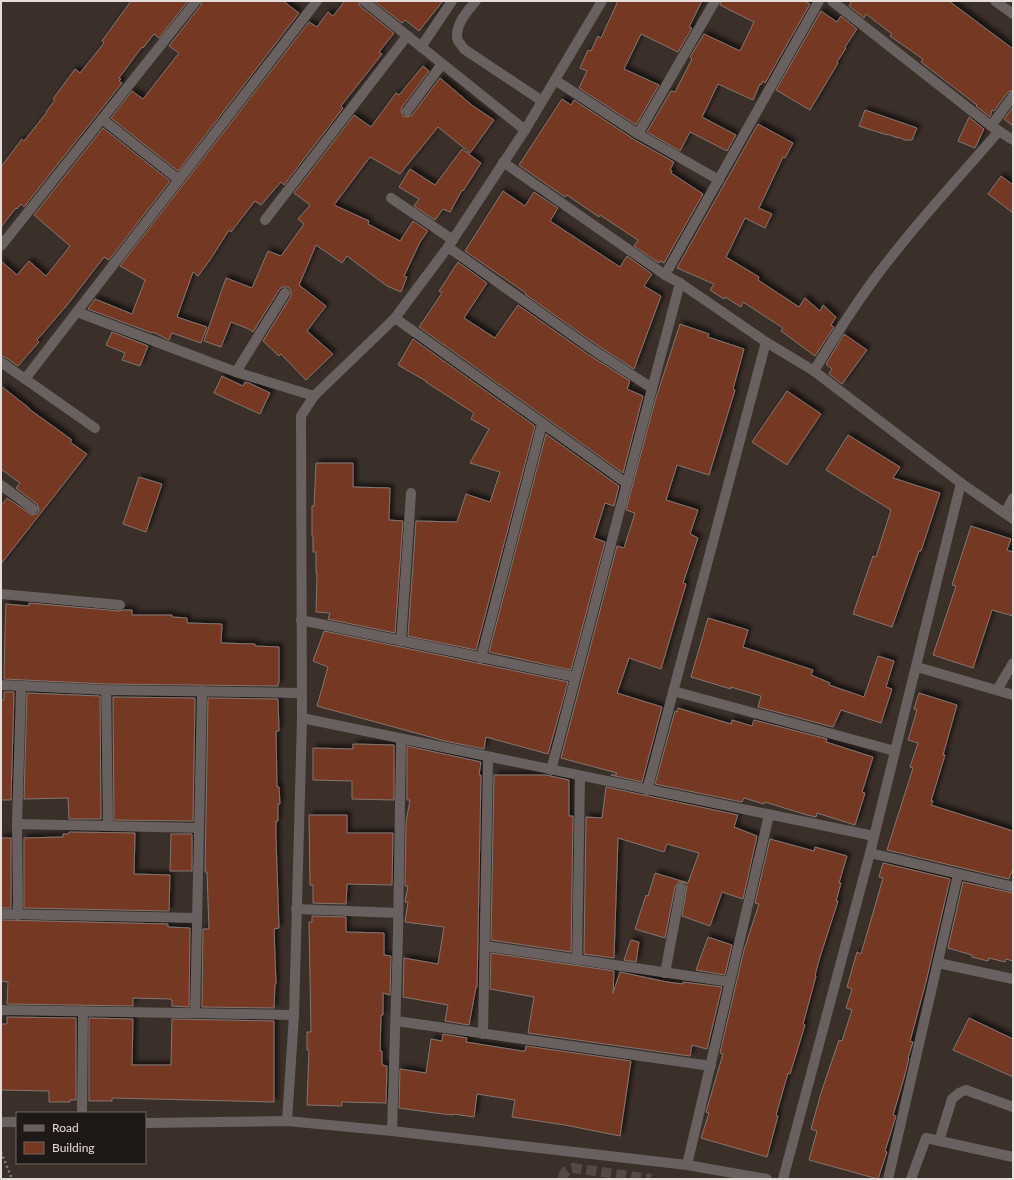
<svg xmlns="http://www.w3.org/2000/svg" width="1014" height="1180" font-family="Lato,sans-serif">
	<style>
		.building { fill: #753822; stroke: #847570; filter: url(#shadow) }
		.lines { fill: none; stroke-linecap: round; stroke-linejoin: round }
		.minor-tunnel { stroke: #554944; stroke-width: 10; stroke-dasharray: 10 5; stroke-linecap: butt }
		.path { stroke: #887d79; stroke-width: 2.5; stroke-dasharray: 2 3; stroke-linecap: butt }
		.service { stroke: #68615f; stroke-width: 10 }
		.minor { stroke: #68615f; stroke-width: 10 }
		.tertiary { stroke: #68615f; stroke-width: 10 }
	</style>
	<defs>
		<filter id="shadow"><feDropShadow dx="3.5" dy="-3.5" stdDeviation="2" flood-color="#0009"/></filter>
	</defs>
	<rect width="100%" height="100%" fill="#3b2f2a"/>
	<g class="building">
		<path d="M131,1H188L159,38L154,34L143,48L142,47L119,78L121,79L119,81L122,83L24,207L21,204L17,209L16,208L1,227V167L22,139L24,141L47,112H46L55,100L53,99L75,69L80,73L104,43L102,41Z"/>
		<path d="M202,1H283L299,13L178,171L111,118L132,91L143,99L179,53L169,46L201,5Z"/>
		<path d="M345,1H358L360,6L394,33L379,52L382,54L341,106L343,108L284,185L281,182L261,205L255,201L231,232L229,230L210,260L198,276L193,272L177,317L207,327L201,343L172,333L169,340L153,332L152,333L88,309L95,299L132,314L145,280L120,266L309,22L317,27L328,12L333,16Z"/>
		<path d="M374,1H443L419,31L405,20L402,23Z"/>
		<path d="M618,1H702L689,27L692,28L678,52L641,34L624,69L659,85L636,125L579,88L587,71L580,68L588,50L591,51L598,36L601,38Z"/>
		<path d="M721,1H804L810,4L765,83L763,81L761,85L760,84L753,100L718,84L702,117L736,135L727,151L690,132L680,151L647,132L671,91L675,92L692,59L690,57L704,34L740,51L754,22L720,5Z"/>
		<path d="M849,1H949L1013,49V90L1008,92L994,111L992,110L990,117L976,106L977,105L921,62L923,59L890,36L892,34L866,14L864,18L849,6L851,3Z"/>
		<path d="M821,11L837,22L841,16L857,29L845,47L846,48L837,62L838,63L810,110L776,90Z"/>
		<path d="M423,66L429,71L402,107L401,111L403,116L407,117L412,115L440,78L473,106L494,120L470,153L438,127L400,174L370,157L334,205L369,221L368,224L400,241L413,221L428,231L420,242L404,276L407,277L401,292L387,286L347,256L342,263L316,245L299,285L326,306L307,331L333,354L306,380L281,354L279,356L263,341L291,296V290L288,287H282L279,290L253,332L249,329L231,322L221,347L204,341L226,278L252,288L268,251L281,256L304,224L298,219L310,205L294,193L354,115L371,127L396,93L399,95Z"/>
		<path d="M562,99L571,105L574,100L635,140L674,162L670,170L672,171L671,173L703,194L664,263L660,261L659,263L634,246L638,240L600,215L599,217L567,195L565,197L519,165Z"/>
		<path d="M1013,107V126L1004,119Z"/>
		<path d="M865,110L917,128L912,140H905L898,137V138L887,134V135L859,126Z"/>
		<path d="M969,117L984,129L975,148L958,141Z"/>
		<path d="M758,124L793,143L785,158L783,157L759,208L772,214L765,228L745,218L726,257L759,277L758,280L799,307L805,298L820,311L823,305L836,317L831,325L834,327L815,356L781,331L783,328L743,302L741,307L725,297L724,299L710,290L714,284L677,268Z"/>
		<path d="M103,128L170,181L109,260L104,257L68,304L37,340L39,342L18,366L5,357L1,356V261L17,275L29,261L46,276L70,246L34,215Z"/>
		<path d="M462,149L481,163L463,191L462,190L450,212L443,209L435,220L414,206L419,199L399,187L410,169L435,185Z"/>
		<path d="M1001,176L1013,185V213L988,194Z"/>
		<path d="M503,191L525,206L534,192L558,208L550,221L620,267L627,256L652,274L644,286L661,296L634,369L597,345L525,294L526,293L465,251Z"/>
		<path d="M458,262L487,283L464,318L495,338L518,305L589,355L630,381L627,389L643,396L623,473L419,327L442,293L439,291Z"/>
		<path d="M680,324L709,334L708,337L744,349L733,389L735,390L709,475L677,465L666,500L698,510L690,534L698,538L683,583L686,584L661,669L629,658L617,693L662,707L642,782L611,775H616L617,773L561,758L617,546L624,548L635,513L626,510L655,401Z"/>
		<path d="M112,332L148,346L140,366L122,360L125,353L106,345Z"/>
		<path d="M844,334L867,350L842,384L829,374L832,369L826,364Z"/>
		<path d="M413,339L535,426L476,650L408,636L416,521L457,522L466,494L490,502L500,472L470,463L489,429L471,419L474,413L426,382V381L398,365Z"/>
		<path d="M222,376L243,386L245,382L249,383L270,393L260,414L214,393Z"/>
		<path d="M1,386L29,408V409L72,440L70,442L87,454L1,564V506L7,498L32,515L38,513L39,509L37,504L16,488L20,483L1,469Z"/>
		<path d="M787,391L821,414L787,465L752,442Z"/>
		<path d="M546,434L619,486L614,506L605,503L594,538L605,542L571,670L489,652Z"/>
		<path d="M848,435L900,467L893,478L940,493L921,551H919L892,627L853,614L873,556L876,557L891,510L826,470Z"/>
		<path d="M316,463H353V487L390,488L389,520L403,521L395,633L328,619L330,613L316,612L317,573H316V552H313V536H312V506H314Z"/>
		<path d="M139,477L162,484L146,532L123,524Z"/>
		<path d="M971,526L1011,539L1007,550L1013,552V616L992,610L973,668L933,655L956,586L952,585Z"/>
		<path d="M29,603L119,611L124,610H132V615H172V617L187,618V623L222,624L221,643L255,644V646L279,647V683H278V686L106,684L4,679L5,630L6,604L29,606Z"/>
		<path d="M708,618L748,630L743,647L813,670L811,675L830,683L829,685L864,697L878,656L894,661L886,687L892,689L881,723L841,710L833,727L758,707L761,696L731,687V689L691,677Z"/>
		<path d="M324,631L568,682L548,754L486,737L484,749L445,741L317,706L328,667L313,661Z"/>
		<path d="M4,692H14L11,800H1V700H4Z"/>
		<path d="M27,693L100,696L101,819H69L68,798L24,799Z"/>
		<path d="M919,693L957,705L943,755H945L931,801H933L931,805L1013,831V868L1009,879L887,850L913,768L910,767L918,743L908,740L917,710L914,709Z"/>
		<path d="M113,697L195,698L193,821L114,820Z"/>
		<path d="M208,698L278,699L279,731H276L277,787H279L280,804H278V821H276V839L279,928L274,929L276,984H275L274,1008L202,1007L203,929H209L207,872H205Z"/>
		<path d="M678,708L731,724L732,720L752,726L754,720L827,739L826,742L873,757L862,792L865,793L855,825L817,813L816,817L807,815L765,802L764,804L744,798L742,802L655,784L675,711L677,712Z"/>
		<path d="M353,744L394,745V800L352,799V781L313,780V748L353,749Z"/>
		<path d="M407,746L481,762L479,775H481L477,987H476L469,1025L445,1021L448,1005L403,997L404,958L438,964L444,927L405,922L408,902H405L408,886H405L406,822L410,800H407Z"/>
		<path d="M494,775H546L569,780V816H573L571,952L491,940Z"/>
		<path d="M606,787L738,815L734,827L757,836L743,899L722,892L710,926L682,916L687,886L685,883L679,882L675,887L665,938L635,929L646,895L648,896L655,873L688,883L699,853L667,844L664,852L618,838L614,958L584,954L586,817L602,818Z"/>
		<path d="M309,815H347V833H393L392,885L347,884L346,904L313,903V885H310Z"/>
		<path d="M69,832L135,833L134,874L170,875L169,911L24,908V838L63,837V834H69Z"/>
		<path d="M171,834H192V871H170Z"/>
		<rect x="1" y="838" width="10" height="70"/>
		<path d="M770,839L814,851L815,847L847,856L839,883H841L836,901H838L820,957L815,975L816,976L803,1024L805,1025L790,1074L788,1073L776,1115L778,1116L767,1157L701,1138L709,1113L706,1112L723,1054L720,1053L744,950L759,904L755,903Z"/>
		<path d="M883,863L950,879L926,982L910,1041L913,1042L908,1058H909L904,1078L893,1115L896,1116L885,1151L887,1152L878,1179L809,1160L817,1131L811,1129L821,1093L839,1040L842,1041L852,1010L846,1008L852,989L847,987L857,952L861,954L873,913L883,878L879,877Z"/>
		<path d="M963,882L1013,893V961L1006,959L1005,962L989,958L988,961L972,957V955L948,948Z"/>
		<path d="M312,916L346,917V932L384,933V955L391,956L390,995L383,993V1015H381L380,1051H382V1065L387,1066L386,1103L342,1102V1106L307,1105L309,1050H307V1032H311L309,922H312Z"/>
		<path d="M1,920L168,924V927L190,928L189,1007L172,1006V1000L169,999L133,998V1006L7,1004L8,982L1,981Z"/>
		<path d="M708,937L732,945L725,975L696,970Z"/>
		<path d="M631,940L639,942L636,962L624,960Z"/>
		<path d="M491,953L614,971L613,993L620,972L667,982L683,984V982L722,987L707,1049L692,1045L690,1056L528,1033L534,997L490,989Z"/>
		<path d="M7,1017L76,1018V1100H70V1102H49V1091L1,1090V1024H7Z"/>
		<path d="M89,1018L133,1019L132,1065H171L172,1019L274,1021V1102L112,1098V1101H89Z"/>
		<path d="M969,1018L1013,1039V1077L953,1050Z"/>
		<path d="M443,1034L467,1038L466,1042L522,1051H525L526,1046L631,1061L620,1136L565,1125L512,1117L515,1100L477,1094L474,1117L453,1114V1115L435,1113L399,1108L400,1069L426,1073L431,1039L442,1041Z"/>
	</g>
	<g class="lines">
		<path class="minor-tunnel" d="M563,1179C564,1172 566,1169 573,1168L651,1179"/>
		<path class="path" d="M1,1152L12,1179"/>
		<g class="service">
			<path d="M476,1C468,10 453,27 458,41C460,43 462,46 464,49L542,101"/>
			<path d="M939,1141L952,1099L959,1093L966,1090L1013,1107"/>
			<path d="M911,1179L926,1138L1013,1157"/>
		</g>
		<g class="minor">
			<path d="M364,1L525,130"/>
			<path d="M832,1L991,126L1013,140"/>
			<path d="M995,1L1013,14"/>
			<path d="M421,47L452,1"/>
			<path d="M555,80L638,134L719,180"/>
			<path d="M407,111L442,64"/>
			<path d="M102,119L179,180"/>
			<path d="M991,126L1013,96"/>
			<path d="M638,134L715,1"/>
			<path d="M503,162L665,275L680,283L766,342L814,371L961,483L1013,519"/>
			<path d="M391,198L453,240"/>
			<path d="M265,220L407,36"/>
			<path d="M1,246L196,1"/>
			<path d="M448,247L593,350L652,388"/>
			<path d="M665,275L819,1"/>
			<path d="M77,312L236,372L314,396"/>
			<path d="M395,318L626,483"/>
			<path d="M1,362L95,428"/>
			<path d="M814,371C832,341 851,311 872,282C911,229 956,181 999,131"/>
			<path d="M236,372L285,293"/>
			<path d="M25,379L317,1"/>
			<path d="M1,485L33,509"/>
			<path d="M1005,513L1013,498"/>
			<path d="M1,594L120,605"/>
			<path d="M301,620L575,677"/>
			<path d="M401,641L411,493"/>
			<path d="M481,658L542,424"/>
			<path d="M917,667L1013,695"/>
			<path d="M1,685L106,690L301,693"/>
			<path d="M106,690L108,826"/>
			<path d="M997,690L1013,663"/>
			<path d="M673,691L895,751"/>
			<path d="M302,718L874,836"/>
			<path d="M551,770L680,283"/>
			<path d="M647,790L766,342"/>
			<path d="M17,824L199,828"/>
			<path d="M870,853L1013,887"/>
			<path d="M296,909L398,913"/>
			<path d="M1,914L197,918"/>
			<path d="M18,915L17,824L21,687"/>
			<path d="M485,946L730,982"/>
			<path d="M577,960L580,776"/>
			<path d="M938,963L1013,979"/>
			<path d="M665,973L681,888"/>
			<path d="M1,1010L294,1015"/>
			<path d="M195,1013L202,691"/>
			<path d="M396,1021L711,1066"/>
			<path d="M483,1034L488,757"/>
			<path d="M82,1113L83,1011"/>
			<path d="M287,1121L294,1015L302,718L301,416L314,396L395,318L448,247L525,130L602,1"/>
			<path d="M392,1131L398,934L401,739"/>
			<path d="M687,1165L769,815"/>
			<path d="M783,1179L870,853L961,483"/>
			<path d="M888,1179L958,874"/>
		</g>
		<g class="tertiary">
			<path d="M1,1122H17"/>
			<path d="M145,1123L287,1121L392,1131L687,1165L767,1179"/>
		</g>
	</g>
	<rect width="1014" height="1180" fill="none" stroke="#e6ddda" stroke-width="4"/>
	<rect x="16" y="1112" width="130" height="52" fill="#1e1816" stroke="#6e6764"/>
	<rect x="24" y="1125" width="20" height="6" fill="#68615f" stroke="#6e6764"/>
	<text x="52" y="1132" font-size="12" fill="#e6ddda">Road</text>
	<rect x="24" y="1142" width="20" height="12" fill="#753822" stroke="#6e6764"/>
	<text x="52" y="1152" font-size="12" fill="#e6ddda">Building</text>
</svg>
